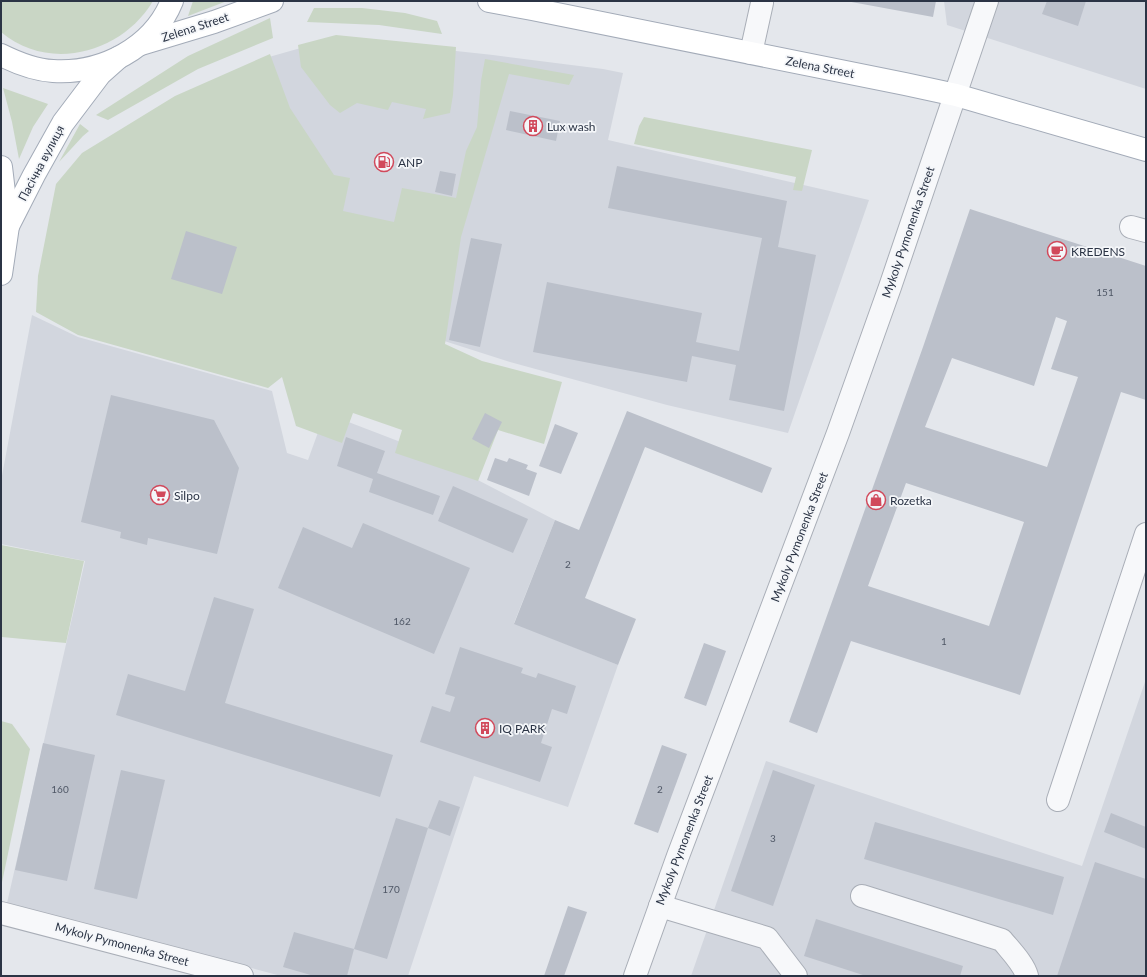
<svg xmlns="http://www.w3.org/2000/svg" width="1147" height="977" font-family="Lato,sans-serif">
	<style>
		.built { fill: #d2d6de }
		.green { fill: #c9d6c5 }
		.building { fill: #bbc0ca; fill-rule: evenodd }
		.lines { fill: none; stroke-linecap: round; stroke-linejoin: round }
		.minor-casing { stroke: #a9aeb7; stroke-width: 24 }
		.major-casing { stroke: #a3abb8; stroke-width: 24 }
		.minor { stroke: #f7f8fa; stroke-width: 22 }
		.major { stroke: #fff; stroke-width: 22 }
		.labels { text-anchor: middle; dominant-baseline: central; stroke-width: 3.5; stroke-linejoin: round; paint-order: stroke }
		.number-label { font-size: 10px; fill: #4f5766 }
		.street-label { font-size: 12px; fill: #2b3445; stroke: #f4f6f9 }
		.poi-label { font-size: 12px; fill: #2b3445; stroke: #f4f6f9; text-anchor: start }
	</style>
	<rect width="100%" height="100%" fill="#e4e7ec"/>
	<g class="built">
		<path d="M944,1H1146V89L947,25Z"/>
		<path d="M336,38L493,55L603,69L623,73L608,140L869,200L788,433L667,405L510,362L435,338L342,215L263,102L269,57Z"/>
		<path d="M32,315L78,337L272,391L287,453L308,460L325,413L398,441L472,477L555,520L514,623L618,665L568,807L474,776L408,976H281L7,903L85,561L1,544V481Z"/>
		<path d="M1146,679V976H691L766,761L1082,866Z"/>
	</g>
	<g class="green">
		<path d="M1,1H153C122,53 49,73 1,32Z"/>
		<path d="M193,1H227L188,16Z"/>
		<path d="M314,8H362L405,13L437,21L442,34L379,25L307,22Z"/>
		<path d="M270,18L273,38L198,69L108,120L96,115L188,56Z"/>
		<path d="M336,35L456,47L453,95L450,113L423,119L426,109L392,102L388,110L357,103L340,113L330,105L301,67L298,45Z"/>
		<path d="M270,54L290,108L334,175L350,178L343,211L394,222L402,188L456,198L466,151L477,127L481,81L485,59L574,75L569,85L509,74L461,237L445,344L482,361L562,382L544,444L498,430L478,481L395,453L402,430L353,413L342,443L296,426L282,377L268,388L78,335L36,312L38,276L56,184L82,153L175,96Z"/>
		<path d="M3,88L48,104L33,127L19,159L12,122Z"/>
		<path d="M644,117L812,150L802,191L793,190L796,177L634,144L639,126Z"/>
		<path d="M80,124L89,131L83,136L59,162Z"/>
		<path d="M1,545L84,561L66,643L2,637L1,640Z"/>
		<path d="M1,721L12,724L30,749L1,887Z"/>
	</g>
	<g class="building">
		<path d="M846,1H936L933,17Z"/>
		<path d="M1047,1H1086L1078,26L1042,14Z"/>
		<path d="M510,111L560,121L556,141L506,130Z"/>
		<path d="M617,166L787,201L778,247L816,255L784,411L729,400L736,365L692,356L687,382L533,352L547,282L702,313L696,342L739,351L762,238L608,208Z"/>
		<path d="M440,171L456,174L452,196L435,192Z"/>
		<path d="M970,209L1146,266V400L1121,392L1020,695L851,641L817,733L789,722L923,347ZM1056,317L1067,321L1051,369L1078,377L1047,467L925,427L952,358L1034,386ZM906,483L1024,522L989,626L868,586Z"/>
		<path d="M186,231L237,247L222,294L171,279Z"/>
		<path d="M471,238L502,244L480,347L449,340Z"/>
		<path d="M111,395L214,420L239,468L217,554L148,538L147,545L120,538L121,532L81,522Z"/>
		<path d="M627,411L772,468L762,493L645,447L585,598L636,619L618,665L514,624L555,520L579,530Z"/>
		<path d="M485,413L502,422L489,448L472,439Z"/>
		<path d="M555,424L578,433L561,474L539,466Z"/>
		<path d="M346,437L385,451L377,473L440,496L433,515L369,492L373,479L337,466Z"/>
		<path d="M495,458L507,462L509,458L528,465L526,469L537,473L529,496L487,480Z"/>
		<path d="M453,486L528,519L513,553L438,521Z"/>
		<path d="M363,523L470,568L434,654L278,588L303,527L352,548Z"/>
		<path d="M214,597L254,609L225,703L393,755L380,797L116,715L128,674L185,691Z"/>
		<path d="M704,643L726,651L706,706L684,698Z"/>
		<path d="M460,647L523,668L521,673L536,678L538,673L576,686L567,714L552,709L541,743L552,747L540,782L420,742L432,706L450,712L455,697L445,694Z"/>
		<path d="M43,743L95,755L67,881L15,870Z"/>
		<path d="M662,745L687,754L658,833L634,824Z"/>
		<path d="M121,770L165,780L137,899L94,889Z"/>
		<path d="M773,770L815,785L773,906L731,891Z"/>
		<path d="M439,800L460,807L450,836L428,828Z"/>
		<path d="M1111,813L1146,827V849L1104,832Z"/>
		<path d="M396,818L428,828L387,959L354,949L347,976H314L283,967L294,932L354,949Z"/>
		<path d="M875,822L1064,877L1053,915L864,859Z"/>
		<path d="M1095,862L1146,879V976H1057Z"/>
		<path d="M568,906L587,912L564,976H544Z"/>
		<path d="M816,919L963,966L960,976H866L804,956Z"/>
	</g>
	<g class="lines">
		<defs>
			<g id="minor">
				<path d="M751,53L762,3"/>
				<path d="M1131,227L1146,231"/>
				<path d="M1058,800L1146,534"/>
				<path d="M862,896L1002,940C1010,950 1024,964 1027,976"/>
				<path d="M660,906L767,938L796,976"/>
				<path d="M1,913L242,976"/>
				<path d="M635,976L678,856L838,433L890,287L987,1"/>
			</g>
			<g id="major">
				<path d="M489,1L532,9L905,84L956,95L1146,150"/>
				<path d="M141,44L214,22L272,1"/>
				<path d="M1,55C17,63 35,70 53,71C102,74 153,48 172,1"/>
				<path d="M1,167L8,226L1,274"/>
				<path d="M8,226L34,175L63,123L100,74L118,58"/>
			</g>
		</defs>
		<use href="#minor" class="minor-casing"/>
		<use href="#major" class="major-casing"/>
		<use href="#minor" class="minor"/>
		<use href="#major" class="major"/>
	</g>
	<defs>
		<symbol id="building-ring" viewBox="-11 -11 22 22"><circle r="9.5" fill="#f4f6f9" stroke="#d1495b" stroke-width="1.5"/><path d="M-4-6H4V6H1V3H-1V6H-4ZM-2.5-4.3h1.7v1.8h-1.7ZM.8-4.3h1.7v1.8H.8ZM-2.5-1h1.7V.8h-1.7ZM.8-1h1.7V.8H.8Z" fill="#d1495b"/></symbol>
		<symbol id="fuel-ring" viewBox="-11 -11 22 22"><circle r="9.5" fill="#f4f6f9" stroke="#d1495b" stroke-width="1.5"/><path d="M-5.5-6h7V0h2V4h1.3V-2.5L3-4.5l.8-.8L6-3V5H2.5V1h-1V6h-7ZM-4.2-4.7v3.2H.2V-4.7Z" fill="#d1495b"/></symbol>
		<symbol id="cafe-ring" viewBox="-11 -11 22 22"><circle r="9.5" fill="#f4f6f9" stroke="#d1495b" stroke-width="1.5"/><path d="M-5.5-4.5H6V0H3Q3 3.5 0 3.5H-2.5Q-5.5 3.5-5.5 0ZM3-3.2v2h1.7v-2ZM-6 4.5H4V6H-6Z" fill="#d1495b"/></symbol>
		<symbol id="supermarket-ring" viewBox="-11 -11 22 22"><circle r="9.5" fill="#f4f6f9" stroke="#d1495b" stroke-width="1.5"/><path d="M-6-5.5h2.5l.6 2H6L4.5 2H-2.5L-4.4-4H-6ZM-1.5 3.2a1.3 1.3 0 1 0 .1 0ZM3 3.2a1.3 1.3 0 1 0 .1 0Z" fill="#d1495b"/></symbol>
		<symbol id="shop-ring" viewBox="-11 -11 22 22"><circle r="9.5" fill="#f4f6f9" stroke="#d1495b" stroke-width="1.5"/><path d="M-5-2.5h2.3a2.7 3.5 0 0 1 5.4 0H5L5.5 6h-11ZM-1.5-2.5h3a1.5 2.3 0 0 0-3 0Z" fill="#d1495b"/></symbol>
	</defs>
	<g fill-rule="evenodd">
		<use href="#building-ring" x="522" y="115" width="22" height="22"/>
		<use href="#fuel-ring" x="373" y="151" width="22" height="22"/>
		<use href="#cafe-ring" x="1046" y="240" width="22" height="22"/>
		<use href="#supermarket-ring" x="149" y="484" width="22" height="22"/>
		<use href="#shop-ring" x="865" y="489" width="22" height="22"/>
		<use href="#building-ring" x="474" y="717" width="22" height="22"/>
	</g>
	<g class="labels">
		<g class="number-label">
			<text x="1105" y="292">151</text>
			<text x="568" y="564">2</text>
			<text x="402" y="621">162</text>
			<text x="944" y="641">1</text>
			<text x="60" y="789">160</text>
			<text x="660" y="789">2</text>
			<text x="773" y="838">3</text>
			<text x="391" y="889">170</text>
		</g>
		<g class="street-label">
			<text transform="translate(195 27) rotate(-18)">Zelena Street</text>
			<text transform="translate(820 67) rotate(11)">Zelena Street</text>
			<text transform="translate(41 163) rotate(-62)">Пасічна вулиця</text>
			<text transform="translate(908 232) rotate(-71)">Mykoly Pymonenka Street</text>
			<text transform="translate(799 537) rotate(-69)">Mykoly Pymonenka Street</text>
			<text transform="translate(684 840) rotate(-69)">Mykoly Pymonenka Street</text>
			<text transform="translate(122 944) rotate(15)">Mykoly Pymonenka Street</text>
		</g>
		<g class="poi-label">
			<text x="547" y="126">Lux wash</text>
			<text x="398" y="162">ANP</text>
			<text x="1071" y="251">KREDENS</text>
			<text x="174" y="495">Silpo</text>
			<text x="890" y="500">Rozetka</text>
			<text x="499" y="728">IQ PARK</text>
		</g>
	</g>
	<rect width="1147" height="977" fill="none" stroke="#2b3445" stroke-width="4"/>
</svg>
